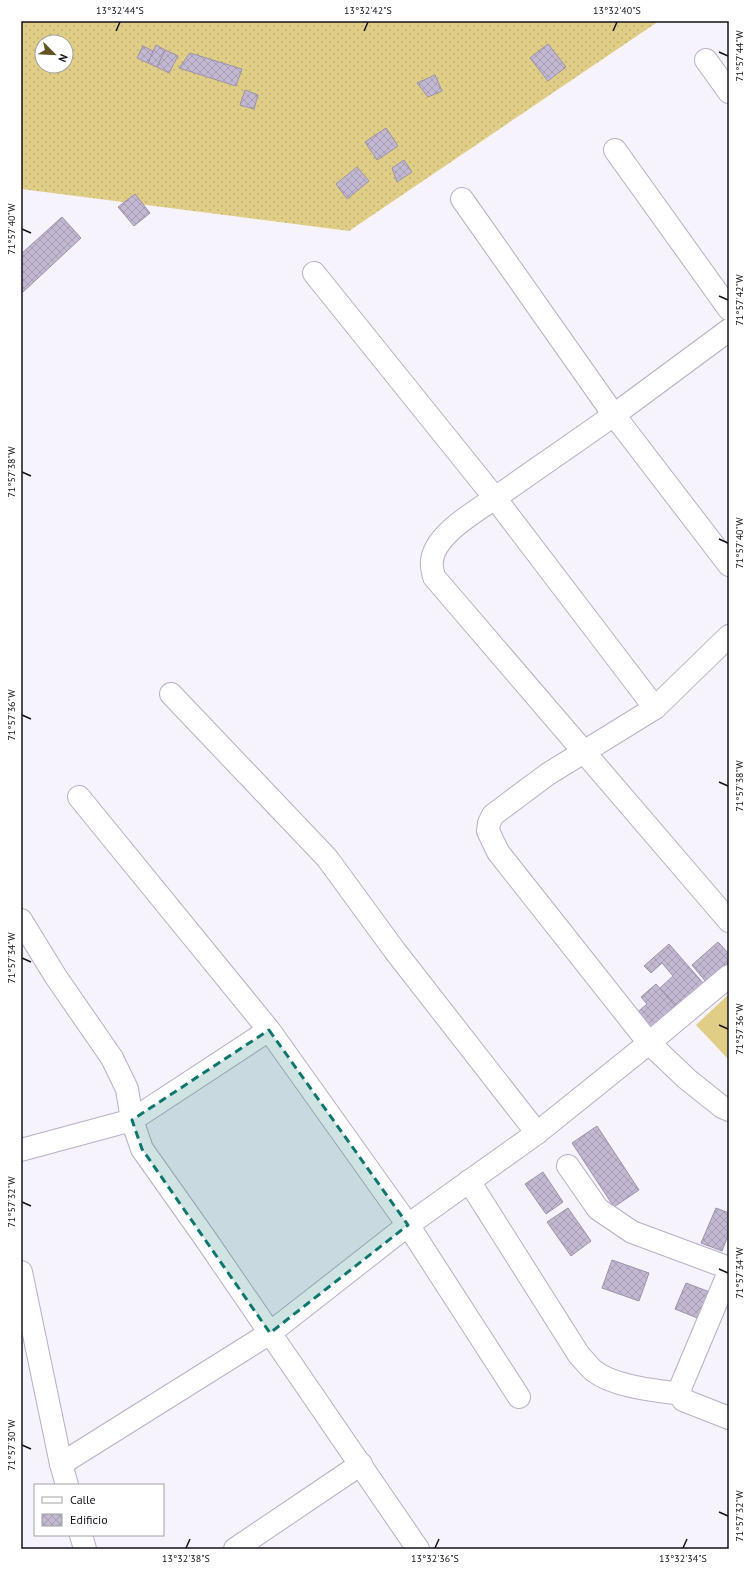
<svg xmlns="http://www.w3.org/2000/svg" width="750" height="1570" font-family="'PT Sans',sans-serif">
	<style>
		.grass { fill: url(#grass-dots); fill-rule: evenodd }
		.pitch { fill: #e0ce87 }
		.building { fill: url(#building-cross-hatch); stroke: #9b92aa }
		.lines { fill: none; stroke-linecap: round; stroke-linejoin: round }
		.minor-casing { stroke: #b8aec7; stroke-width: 24 }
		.minor { stroke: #fff; stroke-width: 22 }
		.marked { fill: #0f766e; fill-opacity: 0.2; stroke: #0f766e; stroke-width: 3; stroke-dasharray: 8 5; stroke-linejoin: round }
		.ticks { fill: none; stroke: #15111a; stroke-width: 1.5 }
		.neatline { fill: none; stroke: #15111a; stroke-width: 1.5 }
		.ticks-label { font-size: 10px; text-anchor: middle; fill: #15111a }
	</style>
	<defs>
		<pattern id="grass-dots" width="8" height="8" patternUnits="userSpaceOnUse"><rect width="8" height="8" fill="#e0ce87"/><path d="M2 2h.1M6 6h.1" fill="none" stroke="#bfb074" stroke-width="1.8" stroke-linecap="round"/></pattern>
		<pattern id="building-cross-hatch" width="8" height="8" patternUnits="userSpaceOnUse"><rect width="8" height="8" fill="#c2b8d1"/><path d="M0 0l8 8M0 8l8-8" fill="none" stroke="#a69db3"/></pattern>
	</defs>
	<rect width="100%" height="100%" fill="#f7f3fd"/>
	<path class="grass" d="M21,21H659L349,231L21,189ZM42,42H66V66H42Z"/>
	<path class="pitch" d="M729,994V1060L696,1025Z"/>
	<g class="building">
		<path d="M548,44L566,67L548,81L530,58Z"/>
		<path d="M156,45L165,50L157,67L148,63Z"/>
		<path d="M143,46L153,51L148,63L137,58Z"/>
		<path d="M165,50L178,56L169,73L157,67Z"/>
		<path d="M190,53L242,69L236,86L179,68Z"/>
		<path d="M435,75L442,91L428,97L417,83Z"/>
		<path d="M245,90L258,95L254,109L240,105Z"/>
		<path d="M386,128L398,146L377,160L365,142Z"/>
		<path d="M404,160L412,172L397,182L392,168Z"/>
		<path d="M357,167L369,181L347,199L336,184Z"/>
		<path d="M135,194L150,213L134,226L118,207Z"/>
		<path d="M62,217L81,238L23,292L21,289V254Z"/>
		<path d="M718,942L729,954V962L706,982L692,965Z"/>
		<path d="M669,944L704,984L677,1008L660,988L673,976L662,963L651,973L644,966Z"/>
		<path d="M656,984L677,1008L648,1033L633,1016L647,1004L641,997Z"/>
		<path d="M597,1126L639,1190L614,1207L572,1143Z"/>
		<path d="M543,1172L563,1202L546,1214L525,1184Z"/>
		<path d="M568,1208L591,1241L571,1256L547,1222Z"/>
		<path d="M716,1208L729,1213V1233L722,1251L701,1243Z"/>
		<path d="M612,1260L649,1273L639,1301L602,1288Z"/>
		<path d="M686,1283L715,1294L705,1321L675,1309Z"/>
	</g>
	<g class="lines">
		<defs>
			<g id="minor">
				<path d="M706,60L729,92"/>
				<path d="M615,150L729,309"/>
				<path d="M462,199L614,415L729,565"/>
				<path d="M314,273L495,498L614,415L729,330"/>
				<path d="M729,636L655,708L548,774L493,815L489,823L488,831L498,852L649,1043L687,1079L722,1107L729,1110"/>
				<path d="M171,694L327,858L395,951L537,1133"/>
				<path d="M655,708L495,498C475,512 434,535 432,561C431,566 433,572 434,577L729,921"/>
				<path d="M79,797L269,1030L408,1225L519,1397"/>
				<path d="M21,920L56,977L112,1058L127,1089L132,1120L142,1149L205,1238L418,1549"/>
				<path d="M21,1150L132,1120L269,1030"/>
				<path d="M568,1166L598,1209L632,1232L729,1268"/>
				<path d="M469,1181L579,1355C584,1360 588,1366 594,1371C615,1387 654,1390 680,1394"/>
				<path d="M21,1272L61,1464L67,1485"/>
				<path d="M729,1272L681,1386L680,1394L683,1400L729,1418"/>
				<path d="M61,1464L270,1333L408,1225L537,1133L649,1043L729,976"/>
				<path d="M81,1535L85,1549"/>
				<path d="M235,1549L361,1464"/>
			</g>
		</defs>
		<use href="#minor" class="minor-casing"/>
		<use href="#minor" class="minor"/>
	</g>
	<path class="marked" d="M269,1030L408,1225L270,1333L142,1149L132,1120Z"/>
	<path class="ticks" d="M116,31L120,22M364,31L368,22M613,31L617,22M719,52L728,56M22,229L31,233M719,296L728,300M22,472L31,476M719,539L728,543M22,715L31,719M719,782L728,786M22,958L31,962M719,1025L728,1029M22,1202L31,1206M719,1269L728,1273M22,1445L31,1449M719,1512L728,1516M186,1548L190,1539M435,1548L439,1539M683,1548L687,1539"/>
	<rect width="750" height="1570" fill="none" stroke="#ffffff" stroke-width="44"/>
	<rect x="34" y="1484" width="130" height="52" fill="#ffffff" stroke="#a1a0a3"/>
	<rect x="42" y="1497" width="20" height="6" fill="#ffffff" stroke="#a1a0a3"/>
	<text x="70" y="1504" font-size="12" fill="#15111a">Calle</text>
	<rect x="42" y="1514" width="20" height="12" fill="url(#building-cross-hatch)" stroke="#a1a0a3"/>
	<text x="70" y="1524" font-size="12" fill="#15111a">Edificio</text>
	<g transform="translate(54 54) rotate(114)"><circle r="19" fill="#ffffff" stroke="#a1a0a3"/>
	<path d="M0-3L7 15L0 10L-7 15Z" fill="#615521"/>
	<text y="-6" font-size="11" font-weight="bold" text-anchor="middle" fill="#15111a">N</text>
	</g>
	<rect x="22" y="22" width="706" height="1526" class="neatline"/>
	<g class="ticks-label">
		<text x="120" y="14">13°32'44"S</text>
		<text x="368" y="14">13°32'42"S</text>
		<text x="617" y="14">13°32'40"S</text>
		<text transform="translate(739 56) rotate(-90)" y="4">71°57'44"W</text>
		<text transform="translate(11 229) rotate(-90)" y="4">71°57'40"W</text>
		<text transform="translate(739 300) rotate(-90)" y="4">71°57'42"W</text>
		<text transform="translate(11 472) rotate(-90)" y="4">71°57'38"W</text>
		<text transform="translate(739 543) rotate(-90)" y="4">71°57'40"W</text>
		<text transform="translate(11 715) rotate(-90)" y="4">71°57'36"W</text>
		<text transform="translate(739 786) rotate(-90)" y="4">71°57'38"W</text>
		<text transform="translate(11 958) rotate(-90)" y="4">71°57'34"W</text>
		<text transform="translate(739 1029) rotate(-90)" y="4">71°57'36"W</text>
		<text transform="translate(11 1202) rotate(-90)" y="4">71°57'32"W</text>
		<text transform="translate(739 1273) rotate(-90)" y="4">71°57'34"W</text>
		<text transform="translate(11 1445) rotate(-90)" y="4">71°57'30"W</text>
		<text transform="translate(739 1516) rotate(-90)" y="4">71°57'32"W</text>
		<text x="186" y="1562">13°32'38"S</text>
		<text x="435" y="1562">13°32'36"S</text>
		<text x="683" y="1562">13°32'34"S</text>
	</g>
</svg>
